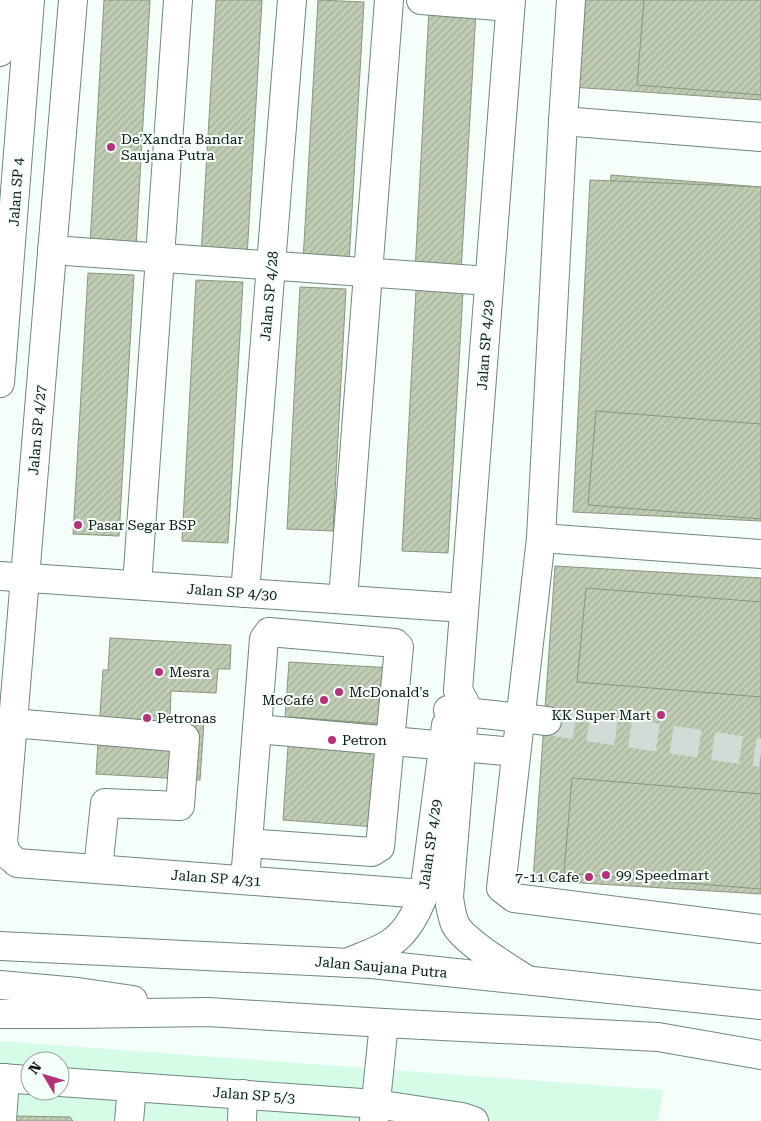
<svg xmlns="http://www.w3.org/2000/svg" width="761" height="1121" font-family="'Roboto Serif',serif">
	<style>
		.built { fill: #d6fce8; fill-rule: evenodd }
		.building { fill: url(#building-hatch); stroke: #8a967e }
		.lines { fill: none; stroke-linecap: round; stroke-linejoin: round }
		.minor-tunnel { stroke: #d1dcd6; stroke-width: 28; stroke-dasharray: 28 14; stroke-linecap: butt }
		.minor-casing { stroke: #6e897b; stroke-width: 30 }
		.major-casing { stroke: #6e897b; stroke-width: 30 }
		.minor { stroke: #fff; stroke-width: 28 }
		.major { stroke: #fff; stroke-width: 28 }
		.poi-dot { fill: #b5327a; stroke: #f3fff8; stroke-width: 2 }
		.labels { text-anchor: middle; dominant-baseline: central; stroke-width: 4; stroke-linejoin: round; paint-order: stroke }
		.poi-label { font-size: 14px; fill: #0f1914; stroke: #f3fff8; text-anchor: start }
		.street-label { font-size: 14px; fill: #0f1914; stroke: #f3fff8 }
	</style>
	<defs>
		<pattern id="building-hatch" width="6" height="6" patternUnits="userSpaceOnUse" patternTransform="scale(1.25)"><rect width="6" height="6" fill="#c0ccb3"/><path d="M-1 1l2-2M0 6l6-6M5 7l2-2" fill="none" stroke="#a4af99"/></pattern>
	</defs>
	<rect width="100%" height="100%" fill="#f3fff8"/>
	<path class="built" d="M0,1041L663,1090L658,1121H0ZM30,1061H60V1091H30Z"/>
	<g class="building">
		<path d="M104,0H150L136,247L90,244Z"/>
		<path d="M216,0H262L247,257L201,255Z"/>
		<path d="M318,0L364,2L349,263L303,261Z"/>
		<path d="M578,0H761V100L571,87Z"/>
		<path d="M644,0H761V95L637,85Z"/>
		<path d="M429,9L476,12L461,273L415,271Z"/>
		<path d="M611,175L761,187V282L603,269Z"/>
		<path d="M590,180L761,187V521L573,512Z"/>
		<path d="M88,273L134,275L119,536L73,534Z"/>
		<path d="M196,280L243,282L228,543L182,541Z"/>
		<path d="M300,287L346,289L333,531L287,529Z"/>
		<path d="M416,290L463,292L448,553L402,551Z"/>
		<path d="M596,411L761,424V519L588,505Z"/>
		<path d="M555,566L761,578V894L533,880Z"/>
		<path d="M586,588L761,602V697L577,682Z"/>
		<path d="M110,638L231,645L230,669H218L216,693L171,691L170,720L204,722L200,780L96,774L103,670H108Z"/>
		<path d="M289,662L393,668L384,724L285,718Z"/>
		<path d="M290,717L384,724L376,827L283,820Z"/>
		<path d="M572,778L761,794V889L564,873Z"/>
		<path d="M14,1116L70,1117L73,1121H14Z"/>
	</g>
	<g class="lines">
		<path class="minor-tunnel" d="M547,721L761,753"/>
		<defs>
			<g id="minor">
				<path d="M73,0L3,842L6,853L17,863L424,894"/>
				<path d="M421,0L510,7"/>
				<path d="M571,0L563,121L541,538L501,888L514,898L761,929"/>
				<path d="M0,52L5,0"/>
				<path d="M563,121L761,137"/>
				<path d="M52,250L489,281"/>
				<path d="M0,383L30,0"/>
				<path d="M541,538L761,554"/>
				<path d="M0,576L464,608"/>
				<path d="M137,585L178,0"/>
				<path d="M245,593L292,0"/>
				<path d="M343,599L389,0"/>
				<path d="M458,690L511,0"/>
				<path d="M458,690L465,703L449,897C450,906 452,916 455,924C464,942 509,968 527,980"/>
				<path d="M448,710L547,721"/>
				<path d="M13,723L185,738L180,806L105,803L98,869"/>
				<path d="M257,729L516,752"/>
				<path d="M245,880L264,639L269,632L395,643L399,647L380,847L372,852L248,843"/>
				<path d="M347,963C360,957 377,952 389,944C407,933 417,912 424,894L446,725"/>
				<path d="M0,1078L30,1080"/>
				<path d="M60,1082L376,1104L462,1117L474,1121"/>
				<path d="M2,1121L5,1078"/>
				<path d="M129,1121L132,1087"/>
				<path d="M242,1121L243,1094"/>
				<path d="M374,1121L384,1023"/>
			</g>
			<g id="major">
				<path d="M0,946L371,964L761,1005"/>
				<path d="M0,985L78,992L133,1000"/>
				<path d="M0,1014H77L208,1012L384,1023L658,1037L761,1055"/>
			</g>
		</defs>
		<use href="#minor" class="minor-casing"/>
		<use href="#major" class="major-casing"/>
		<use href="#minor" class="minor"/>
		<use href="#major" class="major"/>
	</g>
	<g class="poi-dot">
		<circle cx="111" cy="147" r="5"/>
		<circle cx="78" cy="525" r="5"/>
		<circle cx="159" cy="672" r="5"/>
		<circle cx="339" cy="692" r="5"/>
		<circle cx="324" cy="700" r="5"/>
		<circle cx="661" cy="715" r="5"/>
		<circle cx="147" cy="718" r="5"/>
		<circle cx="332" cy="740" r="5"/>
		<circle cx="606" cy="875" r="5"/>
		<circle cx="589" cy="877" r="5"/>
	</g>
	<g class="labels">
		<g class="poi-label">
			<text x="121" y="139">De'Xandra Bandar<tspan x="121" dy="16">Saujana Putra</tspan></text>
			<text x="88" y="525">Pasar Segar BSP</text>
			<text x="169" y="672">Mesra</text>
			<text x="349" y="692">McDonald's</text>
			<text x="314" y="700" text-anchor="end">McCafé</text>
			<text x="651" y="715" text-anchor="end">KK Super Mart</text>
			<text x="157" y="718">Petronas</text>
			<text x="342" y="740">Petron</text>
			<text x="616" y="875">99 Speedmart</text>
			<text x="579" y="877" text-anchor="end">7-11 Cafe</text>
		</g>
		<g class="street-label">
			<text transform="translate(16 192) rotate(-86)">Jalan SP 4</text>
			<text transform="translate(269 296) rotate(-85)">Jalan SP 4/28</text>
			<text transform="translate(485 345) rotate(-86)">Jalan SP 4/29</text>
			<text transform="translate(37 430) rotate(-85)">Jalan SP 4/27</text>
			<text transform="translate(232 592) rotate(4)">Jalan SP 4/30</text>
			<text transform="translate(430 844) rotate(-82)">Jalan SP 4/29</text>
			<text transform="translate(216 878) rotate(4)">Jalan SP 4/31</text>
			<text transform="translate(381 967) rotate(5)">Jalan Saujana Putra</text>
			<text transform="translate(254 1095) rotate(4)">Jalan SP 5/3</text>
		</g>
	</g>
	<g transform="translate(45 1076) rotate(308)"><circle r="24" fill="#f3fff8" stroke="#98a39d"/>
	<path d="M0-4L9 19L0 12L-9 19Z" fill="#b5327a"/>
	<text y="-8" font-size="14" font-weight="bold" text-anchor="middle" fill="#0f1914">N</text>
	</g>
</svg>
